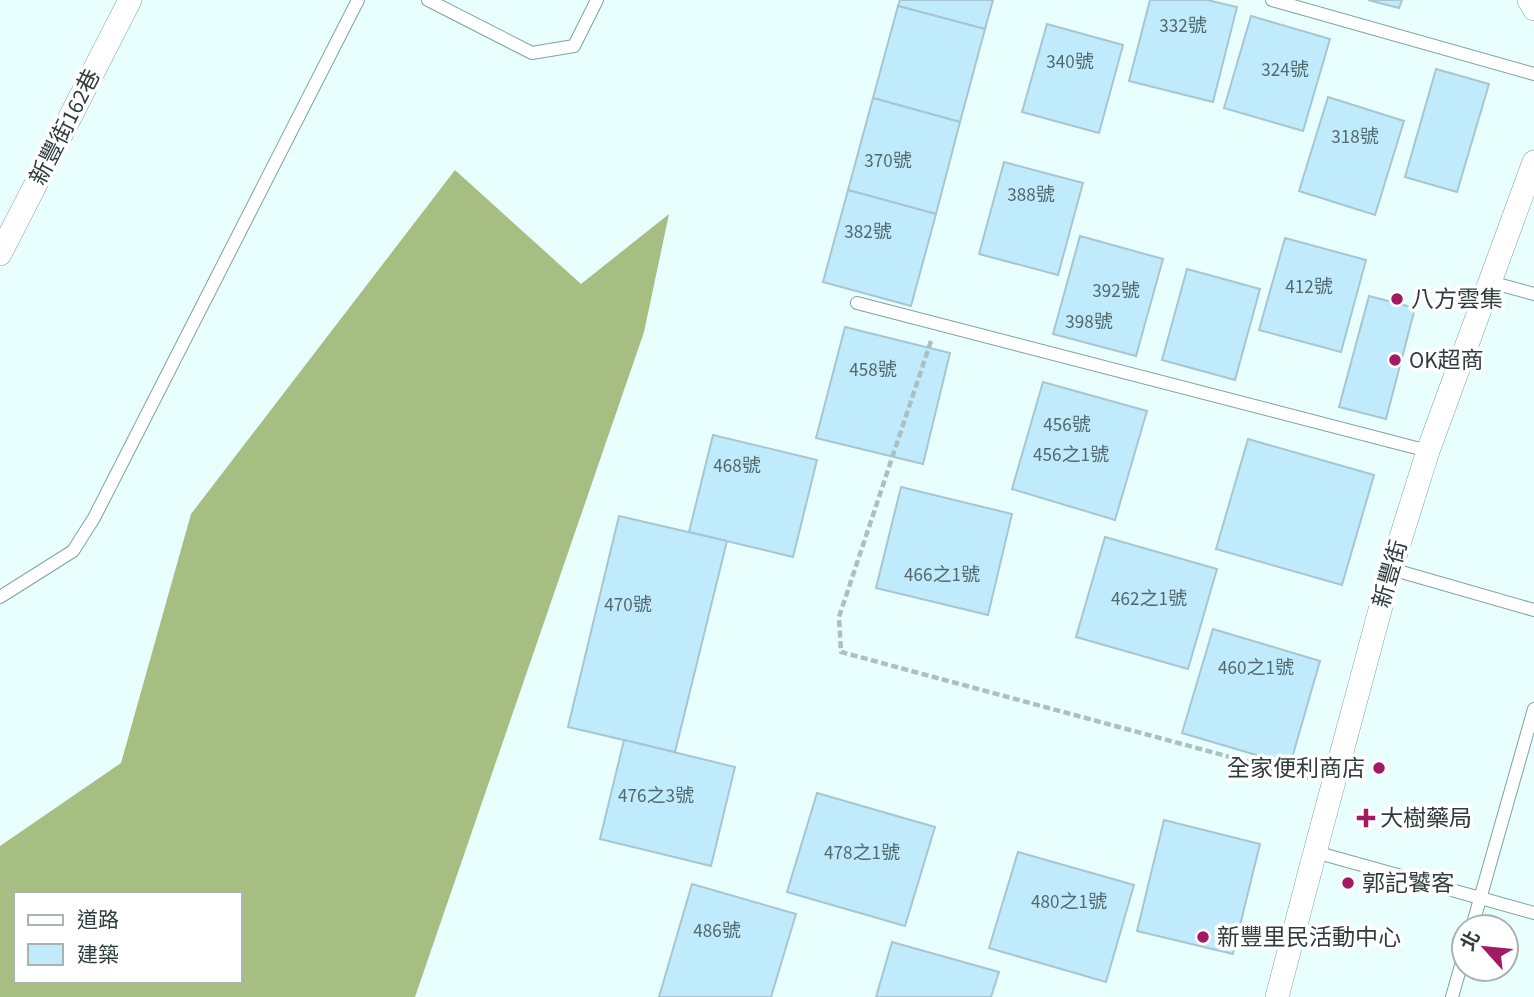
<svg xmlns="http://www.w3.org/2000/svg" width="1534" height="997" font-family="'Source Sans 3','Noto Sans TC',sans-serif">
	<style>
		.forest { fill: #a7be83; fill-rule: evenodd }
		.building { fill: #c0ebfc; stroke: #a7c6d2; stroke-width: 2 }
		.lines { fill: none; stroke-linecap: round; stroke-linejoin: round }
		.service-casing { stroke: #81a2a0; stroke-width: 14 }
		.minor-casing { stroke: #81a2a0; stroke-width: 24 }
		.path { stroke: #acc0be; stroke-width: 4.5; stroke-dasharray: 7 3.5; stroke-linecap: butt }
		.service { stroke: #fff; stroke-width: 12 }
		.minor { stroke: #fff; stroke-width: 23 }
		.poi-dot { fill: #a31a64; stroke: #fff; stroke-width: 2.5 }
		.labels { text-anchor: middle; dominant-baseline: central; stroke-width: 7; stroke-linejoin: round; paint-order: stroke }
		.number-label { font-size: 19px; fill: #53696c }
		.street-label { font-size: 23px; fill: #2f3e3c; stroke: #fff }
		.poi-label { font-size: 23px; fill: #2f3e3c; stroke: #fff; text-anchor: start }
	</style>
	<rect width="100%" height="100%" fill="#e9fffd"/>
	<path class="forest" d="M455,170L581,284L669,214L644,332L415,997H0V846L121,763L191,514ZM16,894H240V981H16Z"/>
	<g class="building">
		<path d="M900,0H993L985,29L898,6Z"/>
		<path d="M1150,0H1207L1237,7L1213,102L1129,81Z"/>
		<path d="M1368,0H1402L1399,8Z"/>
		<path d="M898,6L985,29L960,122L873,98Z"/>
		<path d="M1251,16L1330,39L1303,131L1224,108Z"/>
		<path d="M1047,24L1123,45L1099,133L1022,112Z"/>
		<path d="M1436,69L1489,84L1457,192L1405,177Z"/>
		<path d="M1328,97L1404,121L1375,215L1299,191Z"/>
		<path d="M873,98L960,122L936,214L848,190Z"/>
		<path d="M1004,162L1083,183L1058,275L979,254Z"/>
		<path d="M848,190L936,214L911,306L823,282Z"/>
		<path d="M1080,236L1163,259L1136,356L1053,334Z"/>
		<path d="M1285,238L1366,260L1341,352L1259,330Z"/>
		<path d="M1187,269L1260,289L1235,380L1162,360Z"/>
		<path d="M1369,296L1415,308L1386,419L1339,407Z"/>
		<path d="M845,327L950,353L923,464L816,438Z"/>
		<path d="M1043,382L1147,411L1115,520L1012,489Z"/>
		<path d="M713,435L817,460L793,557L689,532Z"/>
		<path d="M1248,439L1374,475L1342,585L1216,549Z"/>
		<path d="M901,487L1012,514L988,615L876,588Z"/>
		<path d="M619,516L727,541L675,752L568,727Z"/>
		<path d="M1105,537L1217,569L1188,669L1076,637Z"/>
		<path d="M1213,629L1320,661L1290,765L1182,733Z"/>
		<path d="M624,740L735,767L711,866L600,839Z"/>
		<path d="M817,793L935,827L905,926L787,892Z"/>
		<path d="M1164,820L1260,844L1233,954L1137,931Z"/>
		<path d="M1018,852L1134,885L1106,982L989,948Z"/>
		<path d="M692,884L796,914L771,997H659Z"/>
		<path d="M892,942L999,972L991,997H876Z"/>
	</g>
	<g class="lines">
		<defs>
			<g id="service">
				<path d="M428,0L532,53L574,46L597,0"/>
				<path d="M1272,0L1534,74"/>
				<path d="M1490,282L1534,294"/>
				<path d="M857,303L1428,451"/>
				<path d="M1391,569L1534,610"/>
				<path d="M0,597L73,551L94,518L358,0"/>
				<path d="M1315,852L1534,913"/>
				<path d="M1472,927L1534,709"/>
				<path d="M1452,997L1464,955"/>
			</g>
			<g id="minor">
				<path d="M1529,0L1534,9"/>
				<path d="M0,254L130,0"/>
				<path d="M1277,997L1315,852L1391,569L1428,451L1534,162"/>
			</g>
		</defs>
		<use href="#service" class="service-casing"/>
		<use href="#minor" class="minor-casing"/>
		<path class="path" d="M931,341L839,617L841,652L1308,778"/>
		<use href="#service" class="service"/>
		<use href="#minor" class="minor"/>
	</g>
	<g class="poi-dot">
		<circle cx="1397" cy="299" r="7"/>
		<circle cx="1395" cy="360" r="7"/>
		<circle cx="1379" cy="768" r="7"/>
		<path d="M1362.5 807.5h7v7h7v7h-7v7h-7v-7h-7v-7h7z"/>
		<circle cx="1348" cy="883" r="7"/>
		<circle cx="1203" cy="937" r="7"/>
	</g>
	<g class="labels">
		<g class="number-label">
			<text x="1183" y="26">332號</text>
			<text x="1070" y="62">340號</text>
			<text x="1285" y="70">324號</text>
			<text x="1355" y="137">318號</text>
			<text x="888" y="161">370號</text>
			<text x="1031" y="195">388號</text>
			<text x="868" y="232">382號</text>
			<text x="1309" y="287">412號</text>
			<text x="1116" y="291">392號</text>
			<text x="1089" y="322">398號</text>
			<text x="873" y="370">458號</text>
			<text x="1067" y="425">456號</text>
			<text x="1071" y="455">456之1號</text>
			<text x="737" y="466">468號</text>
			<text x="942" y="575">466之1號</text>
			<text x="1149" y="599">462之1號</text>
			<text x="628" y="605">470號</text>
			<text x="1256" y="668">460之1號</text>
			<text x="656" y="796">476之3號</text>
			<text x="862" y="853">478之1號</text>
			<text x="1069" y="902">480之1號</text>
			<text x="717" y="931">486號</text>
		</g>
		<g class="street-label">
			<text transform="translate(65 127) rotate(-63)">新豐街162巷</text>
			<text transform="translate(1390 574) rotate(-74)">新豐街</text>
		</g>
		<g class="poi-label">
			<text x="1411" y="299">八方雲集</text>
			<text x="1409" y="360">OK超商</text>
			<text x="1365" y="768" text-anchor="end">全家便利商店</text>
			<text x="1380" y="818">大樹藥局</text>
			<text x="1362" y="883">郭記饕客</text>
			<text x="1217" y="937">新豐里民活動中心</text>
		</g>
	</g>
	<rect x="14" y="892" width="228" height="91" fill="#ffffff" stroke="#acb2b1" stroke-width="2"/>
	<rect x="28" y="915" width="35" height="10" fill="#ffffff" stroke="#acb2b1" stroke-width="2"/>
	<text x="77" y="927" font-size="21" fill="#2f3e3c">道路</text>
	<rect x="28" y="944" width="35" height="21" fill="#c0ebfc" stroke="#acb2b1" stroke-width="2"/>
	<text x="77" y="962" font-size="21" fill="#2f3e3c">建築</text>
	<g transform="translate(1485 948) rotate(297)"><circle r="33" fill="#ffffff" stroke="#acb2b1" stroke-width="2"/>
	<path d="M0-5L12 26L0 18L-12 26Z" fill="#a31a64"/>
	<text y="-10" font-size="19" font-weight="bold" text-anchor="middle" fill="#2f3e3c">北</text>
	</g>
</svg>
